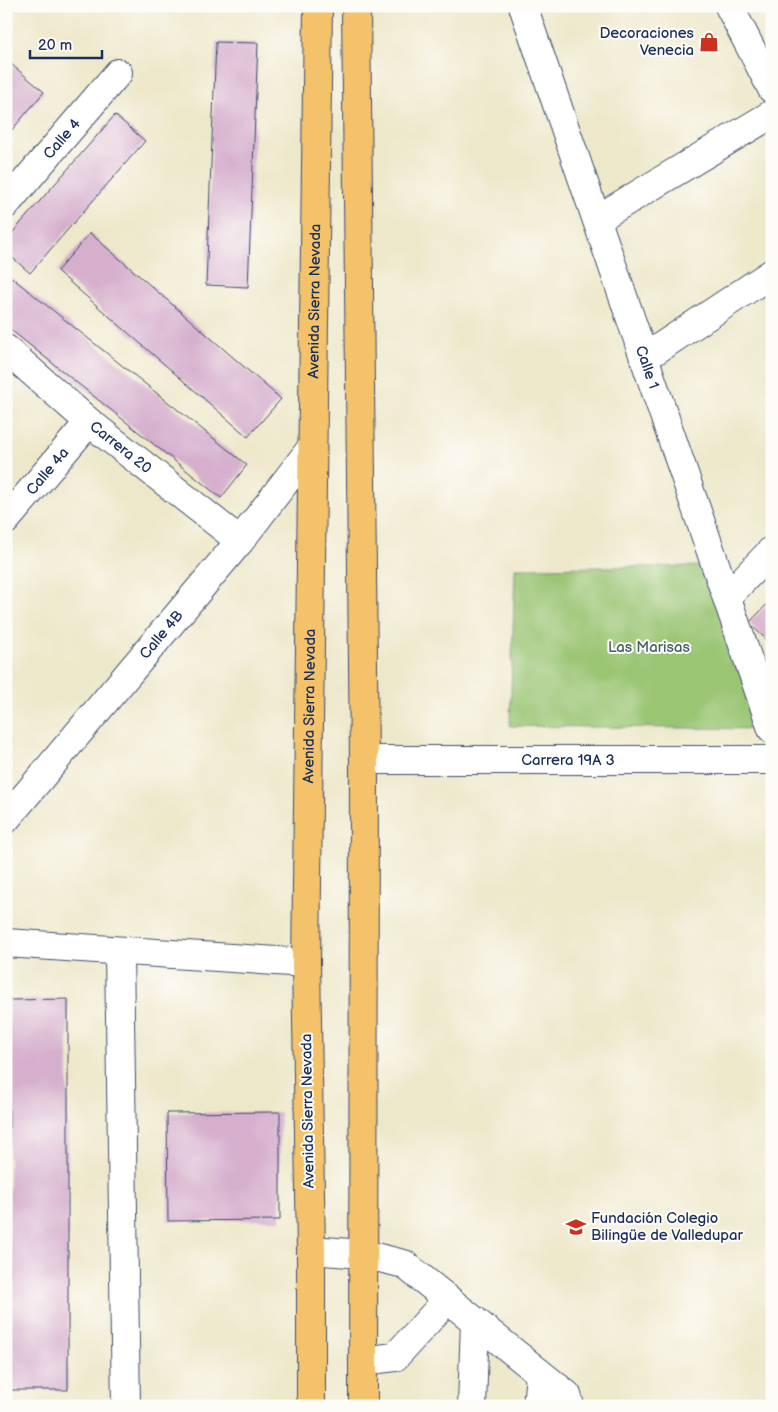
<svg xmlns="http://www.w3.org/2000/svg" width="778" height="1412" font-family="'Balsamiq Sans',sans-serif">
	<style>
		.green { fill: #9ac573; stroke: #5a7a68 }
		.building { fill: #d6afcd }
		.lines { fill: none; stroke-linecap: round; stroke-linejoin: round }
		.minor-casing { stroke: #3b4b6e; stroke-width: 30 }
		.major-casing { stroke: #3b4b6e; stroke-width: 30 }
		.minor { stroke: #fff; stroke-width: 28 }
		.major { stroke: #f3c26a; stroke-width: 28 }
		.labels { text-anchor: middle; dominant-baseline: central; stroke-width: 4; stroke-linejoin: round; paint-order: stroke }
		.poi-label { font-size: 15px; fill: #1b2f5e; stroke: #fdfcf7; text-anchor: end }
		.street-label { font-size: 15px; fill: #1b2f5e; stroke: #fdfcf7 }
		.park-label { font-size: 15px; fill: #415c64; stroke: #fdfcf7 }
	</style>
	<rect width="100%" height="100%" fill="#fdfcf7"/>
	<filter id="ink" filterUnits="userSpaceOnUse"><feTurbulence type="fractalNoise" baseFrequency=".02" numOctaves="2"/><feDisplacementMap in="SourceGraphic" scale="10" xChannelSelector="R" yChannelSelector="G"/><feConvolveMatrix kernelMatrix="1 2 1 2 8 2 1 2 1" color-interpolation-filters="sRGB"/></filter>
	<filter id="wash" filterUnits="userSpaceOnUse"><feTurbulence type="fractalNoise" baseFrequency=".0096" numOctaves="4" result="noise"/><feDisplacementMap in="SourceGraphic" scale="20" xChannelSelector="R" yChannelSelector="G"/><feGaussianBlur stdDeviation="1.12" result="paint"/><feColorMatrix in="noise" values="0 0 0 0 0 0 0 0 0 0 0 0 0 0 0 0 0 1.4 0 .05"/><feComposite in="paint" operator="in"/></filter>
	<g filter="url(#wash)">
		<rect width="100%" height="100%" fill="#eee8cb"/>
		<path class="green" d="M706,566L763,729L510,726L515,568Z"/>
		<g id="blocks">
			<g class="building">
				<path d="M216,42L258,43L248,287L206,285Z"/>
				<path d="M11,64L44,92L6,137V70Z"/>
				<path d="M115,115L145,141L30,273L6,252V240Z"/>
				<path d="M90,233L281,399L248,437L57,271Z"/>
				<path d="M6,273L247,465L221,498L6,326Z"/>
				<path d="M772,599V645L749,623Z"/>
				<path d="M68,999V1390H9V1000Z"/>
				<path d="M280,1112V1220L168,1221L167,1113Z"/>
			</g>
		</g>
	</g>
	<g filter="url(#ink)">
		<use href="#blocks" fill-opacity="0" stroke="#3b4b6e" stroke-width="1"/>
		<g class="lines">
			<defs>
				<g id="minor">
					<path id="s1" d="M523,6L772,729"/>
					<path d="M729,6L772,89"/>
					<path id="s2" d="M6,204L118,73"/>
					<path d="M597,219L772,114"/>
					<path id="s3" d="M6,349L89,422L240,541"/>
					<path d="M644,358L772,273"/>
					<path id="s4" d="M6,520L89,422"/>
					<path d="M727,597L772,550"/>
					<path id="s5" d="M364,760H772"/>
					<path id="s6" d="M6,819L240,541L312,447"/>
					<path d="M6,943L306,963"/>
					<path d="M119,952L126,1406"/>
					<path d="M311,1250L363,1254L404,1264L567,1395L570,1406"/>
					<path d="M363,1361L395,1357L448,1299"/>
					<path d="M472,1406L475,1321"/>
					<path d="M537,1406L540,1374"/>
				</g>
				<g id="major">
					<path d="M356,6L364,760L363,1406"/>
					<path id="s7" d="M311,1406V1250L306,963L318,6"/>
				</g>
			</defs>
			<use href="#minor" class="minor-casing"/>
			<use href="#major" class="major-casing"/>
			<use href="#minor" class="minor"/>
			<use href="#major" class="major"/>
		</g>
	</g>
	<defs>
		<symbol id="shop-bare" viewBox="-9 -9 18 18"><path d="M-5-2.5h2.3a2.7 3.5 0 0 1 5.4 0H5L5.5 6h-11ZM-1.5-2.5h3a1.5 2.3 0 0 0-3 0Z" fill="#c8321e" stroke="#fdfcf7" stroke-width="2.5" paint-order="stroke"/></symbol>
		<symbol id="school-bare" viewBox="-9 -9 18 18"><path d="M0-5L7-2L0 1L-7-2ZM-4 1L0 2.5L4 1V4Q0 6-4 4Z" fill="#c8321e" stroke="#fdfcf7" stroke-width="2.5" paint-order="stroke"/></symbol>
	</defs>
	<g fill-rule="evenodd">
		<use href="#shop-bare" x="695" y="28" width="28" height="28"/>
		<use href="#school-bare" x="562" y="1213" width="28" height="28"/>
	</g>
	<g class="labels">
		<g class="poi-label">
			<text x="694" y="33">Decoraciones<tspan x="694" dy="17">Venecia</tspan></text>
			<text x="591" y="1218" text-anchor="start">Fundación Colegio<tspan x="591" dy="17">Bilingüe de Valledupar</tspan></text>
		</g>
		<g class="street-label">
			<text stroke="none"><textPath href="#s2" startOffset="86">Calle 4</textPath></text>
			<text stroke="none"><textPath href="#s7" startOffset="1105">Avenida Sierra Nevada</textPath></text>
			<text stroke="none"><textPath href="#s1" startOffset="382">Calle 1</textPath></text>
			<text stroke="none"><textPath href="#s3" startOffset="151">Carrera 20</textPath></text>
			<text stroke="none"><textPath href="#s4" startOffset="64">Calle 4a</textPath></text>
			<text stroke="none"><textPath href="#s6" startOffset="241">Calle 4B</textPath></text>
			<text stroke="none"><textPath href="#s7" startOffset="700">Avenida Sierra Nevada</textPath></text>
			<text stroke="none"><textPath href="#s5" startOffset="204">Carrera 19A 3</textPath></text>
			<text transform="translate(308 1111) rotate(-91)">Avenida Sierra Nevada</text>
		</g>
		<g class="park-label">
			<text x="649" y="647">Las Marisas</text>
		</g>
	</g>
	<rect width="778" height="1412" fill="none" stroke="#fdfcf7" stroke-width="25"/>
	<path d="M30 50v8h72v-8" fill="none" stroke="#1b2f5e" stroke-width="2.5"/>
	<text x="38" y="50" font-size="15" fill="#1b2f5e" stroke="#fdfcf7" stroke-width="4" paint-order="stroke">20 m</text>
</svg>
